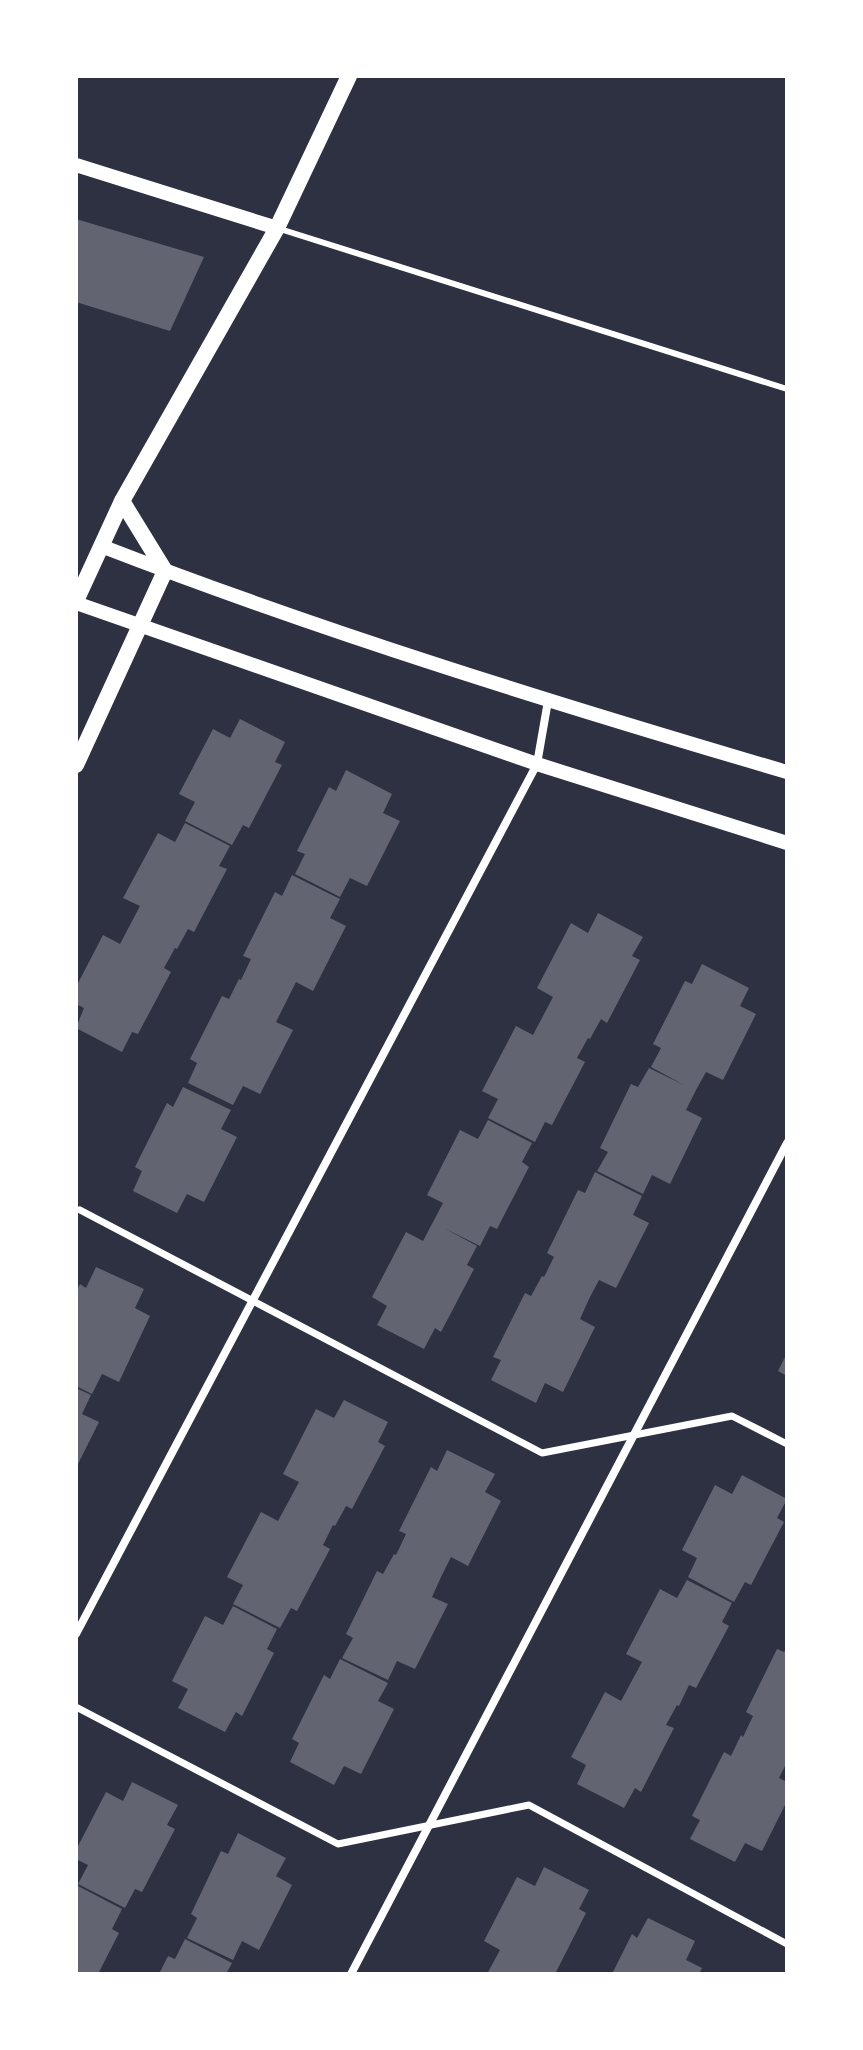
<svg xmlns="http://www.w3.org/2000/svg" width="863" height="2050" font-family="'PT Sans',sans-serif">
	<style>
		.building { fill: #626471 }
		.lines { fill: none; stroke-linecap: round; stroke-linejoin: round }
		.service { stroke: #fff; stroke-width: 6 }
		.pedestrian { stroke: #fff; stroke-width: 7 }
		.minor { stroke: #fff; stroke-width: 8 }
		.tertiary { stroke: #fff; stroke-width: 14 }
		.secondary { stroke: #fff; stroke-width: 16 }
	</style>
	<rect width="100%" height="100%" fill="#2d3142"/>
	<g class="building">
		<path d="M76,219L204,257L170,331L76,302Z"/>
		<path d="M240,719L285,742L275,762L282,765L249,828L243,825L232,845L185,821L195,802L179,794L213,729L230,738Z"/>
		<path d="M346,770L392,794L383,813L400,821L367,886L350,878L340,897L295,874L305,854L297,851L329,787L336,791Z"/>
		<path d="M185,823L230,846L219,866L227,869L194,932L188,929L177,949L175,948L164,968L171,972L138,1034L132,1032L122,1052L76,1028L84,1008L76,1004V987L103,935L120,944L140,906L123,898L158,833L175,842Z"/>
		<path d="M292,875L340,899L330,918L346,926L313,991L296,982L276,1022L293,1030L260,1094L243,1086L233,1105L188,1083L197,1063L190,1059L222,996L229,999L239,979L241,980L251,959L243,956L275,892L282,896Z"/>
		<path d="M598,913L643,937L632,956L640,960L607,1023L601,1019L590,1039L588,1038L577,1058L585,1062L552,1125L545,1122L535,1142L488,1118L498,1099L482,1091L516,1026L533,1035L553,997L537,988L571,923L588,933Z"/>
		<path d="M702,964L749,988L740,1006L756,1014L723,1080L706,1072L696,1090L686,1110L702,1118L670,1184L652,1175L643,1194L597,1171L608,1152L600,1148L631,1084L638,1087L649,1068L684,1085L651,1067L661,1048L653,1044L685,981L692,984Z"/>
		<path d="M183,1087L231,1110L221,1129L237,1137L204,1202L187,1194L177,1213L133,1191L142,1171L135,1167L167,1103L173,1107Z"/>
		<path d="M488,1120L532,1143L522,1162L529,1167L497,1229L490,1226L480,1246L444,1228L477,1246L467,1265L474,1269L441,1332L435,1328L424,1349L377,1325L387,1306L372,1297L406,1232L423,1241L443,1203L427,1195L460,1130L478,1139Z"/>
		<path d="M595,1172L642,1196L633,1215L649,1223L616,1288L599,1280L589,1299L580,1319L595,1327L563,1392L545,1383L536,1403L491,1380L501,1360L493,1357L525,1293L531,1296L542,1276L544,1277L554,1257L547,1253L578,1190L585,1193Z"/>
		<path d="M96,1267L144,1289L135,1308L150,1316L119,1382L102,1374L92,1394L76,1386V1292L80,1284L86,1288Z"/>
		<path d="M787,1353V1376L778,1371Z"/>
		<path d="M76,1388L91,1395L82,1414L99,1422L76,1468Z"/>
		<path d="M344,1400L388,1422L378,1442L385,1446L352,1509L346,1506L335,1526L333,1525L323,1545L330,1549L297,1611L291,1608L280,1628L233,1604L243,1585L227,1577L261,1512L278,1521L299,1482L283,1474L316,1409L334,1418Z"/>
		<path d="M447,1450L495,1474L485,1492L501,1501L468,1566L451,1557L441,1577L432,1597L448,1604L415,1669L397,1661L388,1680L342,1658L353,1638L346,1634L377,1571L383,1574L394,1554L396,1555L406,1534L399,1531L431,1467L437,1471Z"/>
		<path d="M742,1475L787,1499L777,1518L784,1522L751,1585L745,1582L734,1602L688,1577L697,1558L682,1550L715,1485L732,1494Z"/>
		<path d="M687,1580L732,1603L722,1622L729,1626L696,1688L689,1685L679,1706L677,1705L666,1725L674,1728L641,1792L635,1788L624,1808L577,1784L586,1765L571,1757L605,1692L621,1701L642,1662L626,1654L660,1589L677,1598Z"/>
		<path d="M233,1606L277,1629L267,1649L274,1653L242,1716L236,1712L225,1732L178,1708L188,1689L172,1681L205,1616L223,1625Z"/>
		<path d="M787,1647V1762L779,1778L787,1782V1801L762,1851L745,1843L735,1862L690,1839L700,1820L692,1816L724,1752L731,1756L741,1735L743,1737L753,1716L746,1712L777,1649L784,1652Z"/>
		<path d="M340,1659L388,1683L378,1701L394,1709L361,1774L344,1766L334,1785L290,1762L299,1743L292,1739L324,1675L330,1679Z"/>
		<path d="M132,1782L178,1805L167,1825L175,1829L142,1892L135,1889L125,1908L78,1884L88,1865L76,1859V1850L106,1792L123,1801Z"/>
		<path d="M238,1833L286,1858L276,1876L292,1885L259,1950L242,1941L233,1960L187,1938L197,1918L191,1914L221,1851L228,1854Z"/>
		<path d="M544,1867L589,1890L579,1909L586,1913L555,1974H487L500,1950L484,1941L517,1877L535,1886Z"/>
		<path d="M78,1886L122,1909L112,1929L119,1933L98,1974H76Z"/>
		<path d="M648,1918L695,1941L686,1960L702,1968L699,1974H612L632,1934L637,1938Z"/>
		<path d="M185,1939L232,1963L226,1974H159L168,1956L175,1959Z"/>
	</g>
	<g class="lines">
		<path class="service" d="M280,229L787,389"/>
		<g class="pedestrian">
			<path d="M80,1210L542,1453L732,1416L787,1444"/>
			<path d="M76,1707L338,1844L529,1805L787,1944"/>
		</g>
		<g class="minor">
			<path d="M76,1634L537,764L548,701"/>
			<path d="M351,1974L787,1143"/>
		</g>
		<g class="tertiary">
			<path d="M76,165L277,228"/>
			<path d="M101,546C326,633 556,704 787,772"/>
			<path d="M76,603L537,764L787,843"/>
		</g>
		<g class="secondary">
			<path d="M76,601L122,501L277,228L349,76"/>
			<path d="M76,765L165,571L122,501"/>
		</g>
	</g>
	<rect width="863" height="2050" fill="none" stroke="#ffffff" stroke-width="156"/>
</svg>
